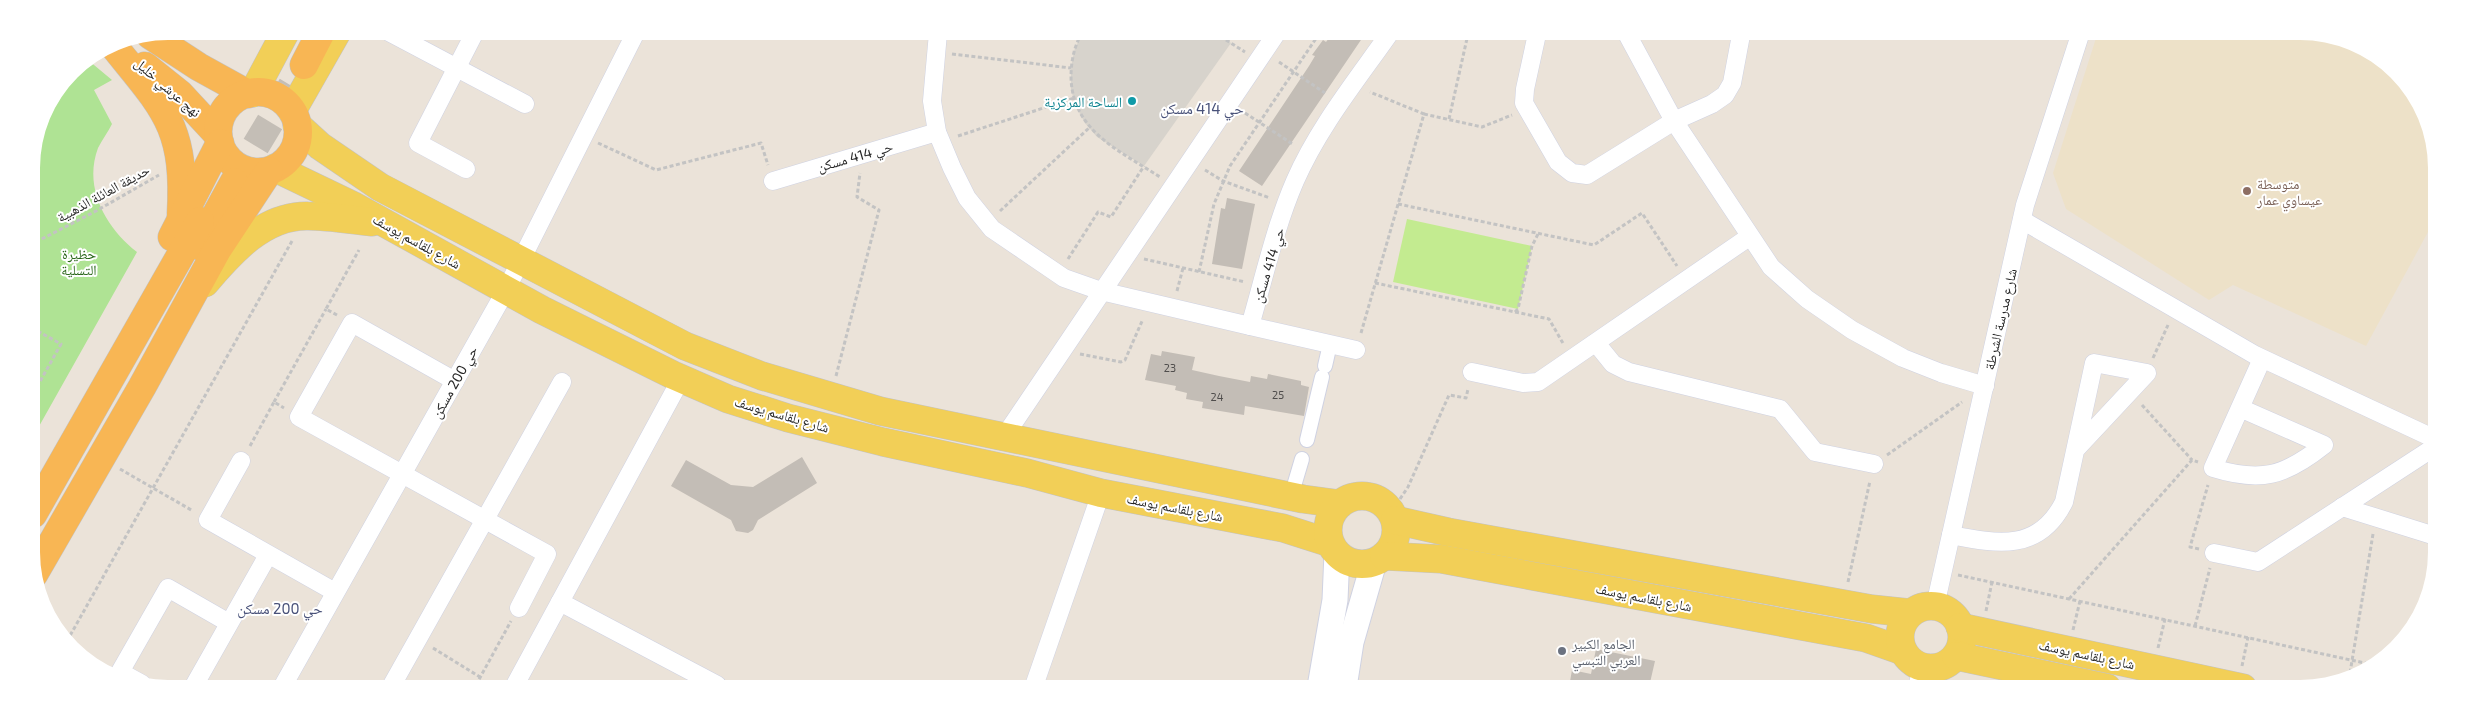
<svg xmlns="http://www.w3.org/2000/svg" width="2468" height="720" font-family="'Exo 2','Noto Naskh Arabic',sans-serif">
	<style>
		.education { fill: #ede1c8 }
		.green { fill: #afe394 }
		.pitch { fill: #c3eb90 }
		.plaza { fill: #d7d3cc }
		.building { fill: #c3bdb6 }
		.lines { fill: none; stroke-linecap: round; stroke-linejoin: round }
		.trunk-tunnel { stroke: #c4beb6; stroke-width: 28; stroke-dasharray: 28 14; stroke-linecap: butt }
		.pedestrian-casing { stroke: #cfd2e2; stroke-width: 16 }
		.minor-casing { stroke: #cfd2e2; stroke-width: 19 }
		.secondary-casing { stroke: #cfd2e2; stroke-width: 27 }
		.primary-casing { stroke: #c3c3c3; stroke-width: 29 }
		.trunk-casing { stroke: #c3c3c3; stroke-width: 29 }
		.path { stroke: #c3c3c3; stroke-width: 3; stroke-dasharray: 4 2.5; stroke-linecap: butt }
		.pedestrian { stroke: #fff; stroke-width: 14 }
		.minor { stroke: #fff; stroke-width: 18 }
		.secondary { stroke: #fff; stroke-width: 25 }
		.primary { stroke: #f2cf57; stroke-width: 28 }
		.trunk { stroke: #f8b654; stroke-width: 28 }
		.culture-dot { fill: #0f9aa8; stroke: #fff; stroke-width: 2 }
		.education-dot { fill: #8d6e63; stroke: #fff; stroke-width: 2 }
		.worship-dot { fill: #6b7280; stroke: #fff; stroke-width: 2 }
		.labels { text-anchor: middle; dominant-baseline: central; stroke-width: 4; stroke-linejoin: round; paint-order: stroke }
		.number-label { font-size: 11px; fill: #4f4d4c }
		.street-label { font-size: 14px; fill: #282828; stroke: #fff }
		.culture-label { font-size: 14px; fill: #0d838f; stroke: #fff; text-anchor: end }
		.education-label { font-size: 14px; fill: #785e54; stroke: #fff; text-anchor: start }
		.park-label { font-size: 14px; fill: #286518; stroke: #fff }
		.worship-label { font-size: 14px; fill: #5b616d; stroke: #fff; text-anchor: start }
		.neighbourhood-label { font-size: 15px; fill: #485179; stroke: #fff }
	</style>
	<rect width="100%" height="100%" fill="#ebe3d9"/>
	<path class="education" d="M2097,35L2335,36L2397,72L2434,142V221L2366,346L2233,285L2209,300L2066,209L2053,173Z"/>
	<path class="green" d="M88,60L112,80L94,90L112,124C108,132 102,140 98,148C83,188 106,228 137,252L33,437L32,159L42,115L72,71Z"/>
	<path class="pitch" d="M1407,219L1532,246L1518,309L1393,282Z"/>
	<path class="plaza" d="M1082,33H1215L1231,43L1144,166L1097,137L1085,123L1075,105L1071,89V68L1074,51Z"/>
	<g class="building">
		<path d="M1332,34H1365L1262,186L1239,171L1309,66L1315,56L1312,55L1323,40L1326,42Z"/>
		<path d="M1227,198L1255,204L1242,269L1212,264L1221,208L1225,209Z"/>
		<path d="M1162,351L1195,357L1192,370L1219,376L1250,382L1251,376L1267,379L1268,374L1301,381V385L1309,387L1304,416L1245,406L1244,415L1202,408L1203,402L1186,399L1187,393L1175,390L1176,386L1145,380L1151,354L1161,356Z"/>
		<path d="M802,457L817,483L758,520L753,530L748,533L736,531L731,520L671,486L686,460L731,485L753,487Z"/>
		<path d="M1596,649L1655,661L1649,687H1569L1572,670L1591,674Z"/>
	</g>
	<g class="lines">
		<path class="trunk-tunnel" d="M234,182L299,74"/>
		<defs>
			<g id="pedestrian">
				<path d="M1325,366L1330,344"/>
				<path d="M1307,440L1322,377"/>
				<path d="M1291,496L1302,459"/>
			</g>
			<g id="minor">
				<path d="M389,32L525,104"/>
				<path d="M938,33L932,101L937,132L952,168L967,198L992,229L1064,278L1101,291L1250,326C1264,278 1275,227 1295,181C1318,128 1356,81 1389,34"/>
				<path d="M1537,34L1525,89L1524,103L1558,162L1572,173L1587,175L1674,121L1712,104L1725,95L1732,83L1741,35"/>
				<path d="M1627,34L1674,121L1771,267L1807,299L1852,330L1903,358L1941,373L1985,386"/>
				<path d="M466,169L418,143L475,32"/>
				<path d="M773,181L937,132"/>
				<path d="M2022,220L2255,355L2433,438"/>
				<path d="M1250,326L1356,350"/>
				<path d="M1596,343L1613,364L1629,372L1780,409L1815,452L1874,464"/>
				<path d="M1472,372L1523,383L1538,382L1749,237"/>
				<path d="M455,381L352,323L299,417L547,554L519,608"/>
				<path d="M2240,408L2324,445C2285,476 2261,483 2213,468L2262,359"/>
				<path d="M1004,437L1276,34"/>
				<path d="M241,461L208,520L335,592"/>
				<path d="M2342,507L2432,535"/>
				<path d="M1951,535C1998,544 2039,552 2064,502L2094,363L2147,373L2076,449"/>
				<path d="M2214,553L2258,562L2433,448"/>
				<path d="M560,602L717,685"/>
				<path d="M1935,606L2025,205L2080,35"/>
				<path d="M142,684L120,672L168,588L229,623"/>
				<path d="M195,684L268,555"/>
				<path d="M284,684L506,290L636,32"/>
				<path d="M392,685L562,382"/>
				<path d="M515,685L681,379"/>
				<path d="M1034,686L1101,493"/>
				<path d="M1917,688L1922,667"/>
			</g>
			<g id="secondary">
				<path d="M1320,687L1335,600L1337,553"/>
				<path d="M1344,687L1351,642L1374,562"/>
			</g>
			<g id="primary">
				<path d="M253,93L286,31"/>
				<path d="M292,111L337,32"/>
				<path d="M297,125L320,146L380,187L685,346L762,376L880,411L1303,499L1340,504"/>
				<path d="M275,168L352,205L542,310L673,375L728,399L788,418L883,442L1027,473L1101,493L1283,528L1330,543"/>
				<path d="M205,283C231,252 264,215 308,216C329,216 351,220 372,222"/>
				<circle cx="1362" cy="530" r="34"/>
				<path d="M1395,520L1448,532L1872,609L1910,613"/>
				<path d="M1384,556L1441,559L1866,638L1903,651"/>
				<circle cx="1931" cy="637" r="31"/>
				<path d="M1960,627L2243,688"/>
				<path d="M1956,656L2107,688"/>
			</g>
			<g id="trunk">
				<path d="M150,35L199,67L248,94"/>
				<path d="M112,44C164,109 186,125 181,214"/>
				<path d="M304,65L321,32"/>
				<path d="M145,66L180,94L218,135"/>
				<circle cx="258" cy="132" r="40"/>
				<path d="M172,237L220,143"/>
				<path d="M199,246L234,182"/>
				<path d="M33,514L200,221"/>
				<path d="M34,574L142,387L217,250L269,171"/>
			</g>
		</defs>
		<use href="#pedestrian" class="pedestrian-casing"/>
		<use href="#minor" class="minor-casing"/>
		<use href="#secondary" class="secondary-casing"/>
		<use href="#primary" class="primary-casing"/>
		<use href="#trunk" class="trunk-casing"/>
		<g class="path">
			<path d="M1075,33L1080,36"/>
			<path d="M1082,33C1074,46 1071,62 1071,77C1072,131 1120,151 1160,177"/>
			<path d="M1215,33L1245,52"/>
			<path d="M1227,41L1232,34"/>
			<path d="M952,54L1071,68"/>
			<path d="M1279,62L1325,93"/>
			<path d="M1245,113L1294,145"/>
			<path d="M1424,114L1482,127L1512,115"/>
			<path d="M1449,119L1468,34"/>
			<path d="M958,136L1074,98"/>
			<path d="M598,143L656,170L761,143L768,165"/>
			<path d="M1205,170L1223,181L1270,198"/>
			<path d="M1398,204L1594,245L1642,213L1677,266"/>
			<path d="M1000,211L1089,128"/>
			<path d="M32,231L36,242L32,250"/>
			<path d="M36,242L96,211L159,175"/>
			<path d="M1068,259L1098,212L1111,217L1144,166"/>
			<path d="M1144,259L1245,282"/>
			<path d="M1199,272L1214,204L1230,166L1319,34"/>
			<path d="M1375,283L1549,319L1564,345"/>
			<path d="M1177,291L1183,268"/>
			<path d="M1515,312L1518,309L1532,246L1538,234"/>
			<path d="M337,315L326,309L359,250"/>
			<path d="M32,328L61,344L33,394"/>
			<path d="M1361,333L1424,114L1370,92"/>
			<path d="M1080,354L1121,362L1125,360L1143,319"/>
			<path d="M2153,358L2168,325"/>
			<path d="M836,376L879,210L857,197L860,173"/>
			<path d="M274,402L326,309"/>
			<path d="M2142,405L2192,460"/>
			<path d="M250,446L274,402L284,408"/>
			<path d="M1887,455L1962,402"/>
			<path d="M120,469L193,511"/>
			<path d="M1400,499L1408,487L1449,395L1466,398L1468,389"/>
			<path d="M2199,549L2190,547L2208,485"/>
			<path d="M1958,575L2374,665"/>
			<path d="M1848,582L1870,481"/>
			<path d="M2069,599L2192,460L2198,462"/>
			<path d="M1986,611L1992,582"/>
			<path d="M2195,626L2210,568"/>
			<path d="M2073,630L2080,601"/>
			<path d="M67,641L292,241"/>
			<path d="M433,648L480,677"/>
			<path d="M2158,648L2165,619"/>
			<path d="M2242,666L2248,637"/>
			<path d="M2349,679L2373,534"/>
			<path d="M476,685L511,621"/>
		</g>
		<use href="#pedestrian" class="pedestrian"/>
		<use href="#minor" class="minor"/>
		<use href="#secondary" class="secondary"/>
		<use href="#primary" class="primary"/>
		<use href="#trunk" class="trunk"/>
	</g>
	<circle class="culture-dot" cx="1132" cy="101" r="5"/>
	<circle class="education-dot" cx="2247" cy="191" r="5"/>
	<circle class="worship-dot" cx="1562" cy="651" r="5"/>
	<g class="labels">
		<g class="number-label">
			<text x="1170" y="367">23</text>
			<text x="1278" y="394">25</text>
			<text x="1217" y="396">24</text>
		</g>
		<g class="street-label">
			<text transform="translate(168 87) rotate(41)">نهج عرشي خليل</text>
			<text transform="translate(855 156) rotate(-16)">حي 414 مسكن</text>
			<text transform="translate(103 193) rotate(-29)">حديقة العائلة الذهبية</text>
			<text transform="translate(417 241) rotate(29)">شارع بلقاسم يوسف</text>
			<text transform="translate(1268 265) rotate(-73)">حي 414 مسكن</text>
			<text transform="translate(2000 319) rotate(-77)">شارع مدرسة الشرطة</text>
			<text transform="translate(454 382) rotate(-61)">حي 200 مسكن</text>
			<text transform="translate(782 414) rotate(16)">شارع بلقاسم يوسف</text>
			<text transform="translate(1175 507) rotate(11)">شارع بلقاسم يوسف</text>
			<text transform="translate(1644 597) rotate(11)">شارع بلقاسم يوسف</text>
			<text transform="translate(2087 654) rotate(12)">شارع بلقاسم يوسف</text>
		</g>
		<g class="culture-label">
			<text x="1122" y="101">الساحة المركزية</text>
		</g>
		<g class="education-label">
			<text x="2257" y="183">متوسطة<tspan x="2257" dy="16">عيساوي عمار</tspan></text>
		</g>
		<g class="park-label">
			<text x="79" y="253">حظيرة<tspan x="79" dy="16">التسلية</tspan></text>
		</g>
		<g class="worship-label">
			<text x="1572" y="643">الجامع الكبير<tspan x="1572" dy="16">العربي التبسي</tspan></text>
		</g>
		<g class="neighbourhood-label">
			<text x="1202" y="108">حي 414 مسكن</text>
			<text x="280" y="608">حي 200 مسكن</text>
		</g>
	</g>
	<path d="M0 0H2468V720H0ZM168 40H2300A128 128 0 0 1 2428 168V552A128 128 0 0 1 2300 680H168A128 128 0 0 1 40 552V168A128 128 0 0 1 168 40Z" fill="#fff" fill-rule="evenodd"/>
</svg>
